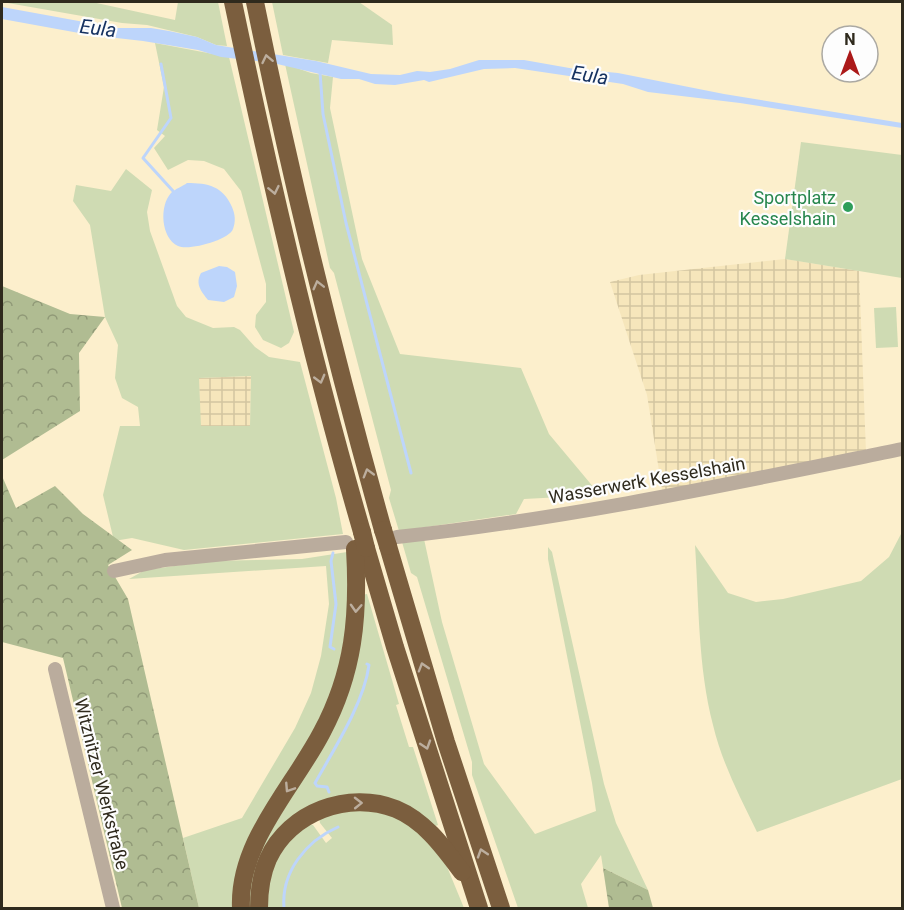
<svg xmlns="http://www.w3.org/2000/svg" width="904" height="910" font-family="Roboto,sans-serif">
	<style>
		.industrial { fill: url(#industrial-grid) }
		.grass { fill: #cfdbb3; fill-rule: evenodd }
		.forest { fill: url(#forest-crowns) }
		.water { fill: #bdd5fb }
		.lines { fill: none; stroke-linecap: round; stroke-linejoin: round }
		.stream { stroke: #bdd5fb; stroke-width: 3 }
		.minor { stroke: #baac9d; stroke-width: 14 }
		.highway { stroke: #7b5e3e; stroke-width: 18 }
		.highway-bridge { stroke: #7b5e3e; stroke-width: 18 }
		.oneway { stroke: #bcae9e }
		.leisure-dot { fill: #2e9e5b; stroke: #fdfdfd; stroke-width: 2 }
		.labels { text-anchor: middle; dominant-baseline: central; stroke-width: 4.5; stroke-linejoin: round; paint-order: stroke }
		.leisure-label { font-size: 18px; fill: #27864d; stroke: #fdfdfd; text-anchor: end }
		.street-label { font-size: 18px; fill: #2f2a1d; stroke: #fdfdfd }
		.water-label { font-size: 20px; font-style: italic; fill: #163261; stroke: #fdfdfd }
	</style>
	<defs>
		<pattern id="industrial-grid" width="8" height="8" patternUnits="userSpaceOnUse" patternTransform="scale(1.5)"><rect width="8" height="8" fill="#f6e6bb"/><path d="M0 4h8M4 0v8" fill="none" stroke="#d3c5a0"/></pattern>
		<pattern id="forest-crowns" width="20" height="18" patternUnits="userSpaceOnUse" patternTransform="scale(1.5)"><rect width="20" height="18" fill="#b0bc92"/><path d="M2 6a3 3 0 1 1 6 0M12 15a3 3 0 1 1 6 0" fill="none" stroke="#909977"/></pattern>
	</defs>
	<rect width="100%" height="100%" fill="#fcefcc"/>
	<g class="industrial">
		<path d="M785,259L859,271L866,452L663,496L647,395L610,282L639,275Z"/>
		<path d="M251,376L250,426H200L199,378Z"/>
	</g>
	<g class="grass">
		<path d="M2,2H92L175,20L178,2H218L227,46L216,45L197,37L147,25L122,23Z"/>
		<path d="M272,2H359L392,25L393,45L332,40L328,63L283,55Z"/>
		<path d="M155,43L229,57L294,332L289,343L281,348L263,340L255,327L256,315L266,302V284L241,191L224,169L204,161L188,160L168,170L154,148L165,136L157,130L164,87Z"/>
		<path d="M285,64L311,73L333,77L330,108L362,259L400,354L521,368L549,434L600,495L524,499L516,514L399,531L389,498L391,490L334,273L330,268Z"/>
		<path d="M801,142L902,155V278L785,259Z"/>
		<path d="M126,169L152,190L147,212L150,231L177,306L186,317L213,328L234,327L240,330L255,347L269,357L300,362L336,498L343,534L184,550L132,538L114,541L103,495L120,426H140L138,407L122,398L115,378L118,345L105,317L90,225L73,201L76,185L111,191ZM251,376L250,426H201L199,378Z"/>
		<path d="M896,307L898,347L876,348L874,308Z"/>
		<path d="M902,532V779L757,832C740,797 722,763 713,725C698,667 699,605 695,545L728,593L756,602L783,599L861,581L889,557Z"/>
		<path d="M424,539L442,622L484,764L535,834L596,811L592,783L548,559V547L552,552L604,784L616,823L648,890L603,868L601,855L581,884L588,908H518L472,775V762L417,577L411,573L402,542Z"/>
		<path d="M347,552L349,613L336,682L233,908H199L183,838L242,818L295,728L311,693L321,656L329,604L326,566L129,579L145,570L211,561L302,559Z"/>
		<path d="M367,594L399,704L396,705L409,747H413L438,825L433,827L398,803L299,814L254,908H247L255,857L318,753L362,595Z"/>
		<path d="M364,807L405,818L443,857L464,908H266V883L280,849L306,824L313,825L326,843L332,838L320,823L319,817Z"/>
	</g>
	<g class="forest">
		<path d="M2,286L70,314L105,317L79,353L80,411L2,460Z"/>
		<path d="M2,476L16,508L55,486L83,514L132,550L108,565L128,599L199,908H122L63,658L2,642Z"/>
		<path d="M603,868L648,890L653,908H609Z"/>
	</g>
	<g class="water">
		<path d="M2,7L117,28H151L169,31L197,37L216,45L316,61L371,74L400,75L417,71L430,72L450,69L479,60H524L575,69L618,73L724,94L902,123V128L740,103L648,92L623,84L515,68L484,69L429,82L424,80L395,85L375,84L359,79H341L273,63L221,57L198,50L143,41L90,35L2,19Z"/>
		<path d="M187,183C208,183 223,186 232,207C235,214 236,221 233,229C229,240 189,251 178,246C161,238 159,206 171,193C175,189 183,186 187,183Z"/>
		<path d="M219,266L227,267L235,272L237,286L234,297L224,302L208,300C201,291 195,284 201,273Z"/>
	</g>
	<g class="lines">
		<g class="stream">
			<path d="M161,64L171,118L143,158L173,191"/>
			<path d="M320,72L323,114L346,223L411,473"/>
			<path d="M333,553L331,561L336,604L330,647L334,649"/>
			<path d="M329,792L327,787L317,786L315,783C334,749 364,703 369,665L367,664"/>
			<path d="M284,908C281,872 306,841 338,827"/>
		</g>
		<g class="minor">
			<path d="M397,537C567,519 735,483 902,449"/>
			<path d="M114,571L165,560L346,542"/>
			<path d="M55,669L113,908"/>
		</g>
		<g class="highway">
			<path d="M233,2C270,179 311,357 362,532"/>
			<path d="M255,2C291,179 334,355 383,530"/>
			<path d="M388,546L446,742L501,908"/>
			<path d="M366,548L395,647L479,908"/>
			<path d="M241,908C238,842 293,788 322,732C354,672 359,616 355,549"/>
			<path d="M259,908C259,892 261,875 268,859C289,812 349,790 396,809C425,821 444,848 462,872"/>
		</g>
		<g class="highway-bridge">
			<path d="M383,530L388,546"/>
			<path d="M362,532L366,548"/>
		</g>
	</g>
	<defs><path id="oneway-chevron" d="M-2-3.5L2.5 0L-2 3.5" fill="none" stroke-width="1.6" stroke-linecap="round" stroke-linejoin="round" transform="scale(1.5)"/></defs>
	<g class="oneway">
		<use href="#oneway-chevron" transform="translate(267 59) rotate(-102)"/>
		<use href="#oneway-chevron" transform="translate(274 190) rotate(78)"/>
		<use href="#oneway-chevron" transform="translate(318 285) rotate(-104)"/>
		<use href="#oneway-chevron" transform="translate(320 379) rotate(75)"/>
		<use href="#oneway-chevron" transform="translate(368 473) rotate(-106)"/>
		<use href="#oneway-chevron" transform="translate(356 608) rotate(93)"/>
		<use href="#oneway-chevron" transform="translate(423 667) rotate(-107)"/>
		<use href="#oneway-chevron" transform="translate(426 745) rotate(72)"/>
		<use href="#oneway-chevron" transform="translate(289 788) rotate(123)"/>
		<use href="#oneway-chevron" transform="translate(358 803) rotate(-1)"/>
		<use href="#oneway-chevron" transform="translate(482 853) rotate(-108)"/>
	</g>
	<circle class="leisure-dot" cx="848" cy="207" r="6"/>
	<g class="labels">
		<g class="leisure-label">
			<text x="836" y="197">Sportplatz<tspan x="836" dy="21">Kesselshain</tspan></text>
		</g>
		<g class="street-label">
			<text transform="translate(647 480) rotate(-10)">Wasserwerk Kesselshain</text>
			<text transform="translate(102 784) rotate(76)">Witznitzer Werkstraße</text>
		</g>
		<g class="water-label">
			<text transform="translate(98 28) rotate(7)">Eula</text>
			<text transform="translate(590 75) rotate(9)">Eula</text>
		</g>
	</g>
	<rect width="904" height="910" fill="none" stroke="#2f2a1d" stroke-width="6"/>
	<g transform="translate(850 54)"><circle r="28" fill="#fdfdfd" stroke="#aba9a3" stroke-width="1.5"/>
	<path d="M0-4.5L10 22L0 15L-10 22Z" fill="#ab1919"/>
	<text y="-9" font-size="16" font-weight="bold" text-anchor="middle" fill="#2f2a1d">N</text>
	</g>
</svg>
